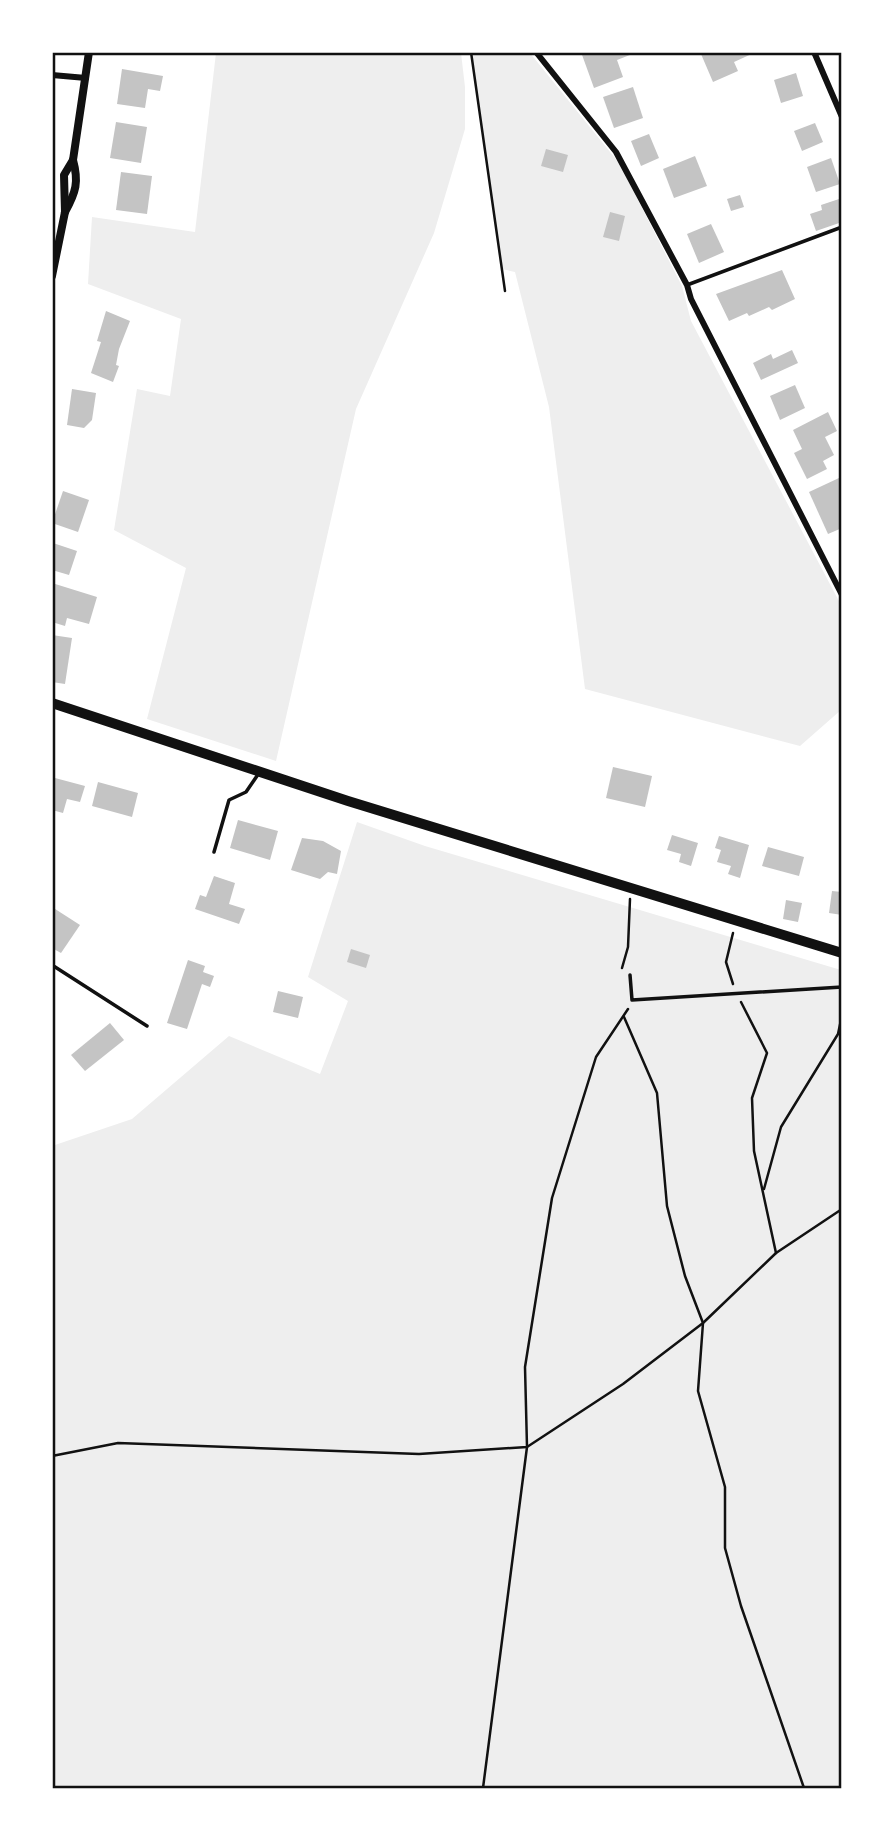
<svg xmlns="http://www.w3.org/2000/svg" width="894" height="1841" font-family="'Work Sans',sans-serif">
	<style>
		.green { fill: #eee }
		.building { fill: #c4c4c4 }
		.lines { fill: none; stroke-linecap: round; stroke-linejoin: round }
		.path { stroke: #111; stroke-width: 2.5 }
		.service { stroke: #111; stroke-width: 3.5 }
		.minor { stroke: #111; stroke-width: 6 }
		.tertiary { stroke: #111; stroke-width: 8 }
		.secondary { stroke: #111; stroke-width: 10 }
		.neatline { fill: none; stroke: #111; stroke-width: 2.5 }
	</style>
	<rect width="100%" height="100%" fill="#fff"/>
	<g class="green">
		<path d="M216,53H461L465,87V129L434,233L356,409L276,761L147,719L186,568L114,530L137,389L170,396L181,319L88,284L92,217L195,232Z"/>
		<path d="M472,53H530L619,163L682,286L691,321L841,605V710L800,746L585,689L549,407L515,272L502,269Z"/>
		<path d="M357,822L425,846L841,970V1788H53L52,1146L132,1119L229,1036L320,1074L348,1001L308,977Z"/>
	</g>
	<g class="building">
		<path d="M581,52H635V53L617,60L623,77L594,88Z"/>
		<path d="M756,52L734,62L738,71L713,82L701,54Z"/>
		<path d="M122,69L163,76L160,91L148,89L145,108L117,104Z"/>
		<path d="M796,73L803,96L781,103L774,80Z"/>
		<path d="M633,87L643,118L614,128L603,97Z"/>
		<path d="M116,122L147,127L141,163L110,158Z"/>
		<path d="M815,123L823,142L802,151L794,131Z"/>
		<path d="M649,134L659,158L641,166L631,141Z"/>
		<path d="M546,149L568,155L563,172L541,166Z"/>
		<path d="M695,156L707,186L674,198L663,169Z"/>
		<path d="M831,158L840,184L816,192L807,167Z"/>
		<path d="M121,172L152,176L147,214L116,210Z"/>
		<path d="M740,195L744,207L731,211L727,199Z"/>
		<path d="M842,198V222L816,231L810,214L822,210L821,205Z"/>
		<path d="M610,212L625,216L619,241L603,237Z"/>
		<path d="M711,224L724,252L699,263L687,234Z"/>
		<path d="M782,270L795,299L772,310L769,307L749,316L747,313L729,321L716,294Z"/>
		<path d="M106,311L130,321L119,349L116,365L119,366L113,382L91,373L101,342L97,341Z"/>
		<path d="M792,350L798,363L761,380L753,363L771,354L773,359Z"/>
		<path d="M795,385L805,408L780,420L770,396Z"/>
		<path d="M72,389L96,393L92,420L84,428L67,425Z"/>
		<path d="M828,412L837,431L825,437L834,455L823,461L827,469L807,479L794,453L802,449L793,430Z"/>
		<path d="M839,478L842,528L828,534L809,492Z"/>
		<path d="M63,491L89,500L78,532L52,523Z"/>
		<path d="M53,543L77,551L69,575L52,570Z"/>
		<path d="M52,583L97,597L89,624L67,618L65,626L52,622Z"/>
		<path d="M52,635L72,638L65,684L52,682Z"/>
		<path d="M613,767L652,776L645,807L606,798Z"/>
		<path d="M55,778L85,786L80,802L67,799L63,813L52,810Z"/>
		<path d="M98,782L138,793L132,817L92,806Z"/>
		<path d="M238,820L278,831L270,860L230,848Z"/>
		<path d="M672,835L698,843L691,866L679,862L681,854L667,850Z"/>
		<path d="M719,836L749,845L740,878L728,874L731,866L717,862L721,850L715,848Z"/>
		<path d="M302,838L323,841L341,851L337,874L328,872L320,879L291,870Z"/>
		<path d="M768,847L804,857L799,876L762,866Z"/>
		<path d="M214,876L235,883L229,904L245,909L239,924L195,909L200,895L206,897Z"/>
		<path d="M832,891L842,892V915L829,913Z"/>
		<path d="M786,900L802,903L798,922L783,919Z"/>
		<path d="M52,907L80,925L61,953L52,948Z"/>
		<path d="M351,949L370,955L366,968L347,962Z"/>
		<path d="M188,960L205,966L203,972L214,976L210,987L202,984L187,1029L167,1023Z"/>
		<path d="M278,991L303,997L298,1018L273,1012Z"/>
		<path d="M110,1023L124,1040L85,1071L71,1055Z"/>
	</g>
	<g class="lines">
		<g class="path">
			<path d="M471,52L505,291"/>
			<path d="M733,933L726,962L733,984"/>
			<path d="M622,968L628,947L630,899"/>
			<path d="M741,1002L767,1053L752,1098L754,1151L776,1253"/>
			<path d="M624,1017L657,1093L667,1206L685,1276L703,1323L698,1391L725,1487V1548L741,1606L804,1788"/>
			<path d="M764,1189L781,1127L838,1034L842,1015"/>
			<path d="M52,1456L118,1443L419,1454L527,1447L623,1384L703,1323L776,1253L842,1209"/>
			<path d="M483,1788L527,1447L525,1367L552,1198L596,1057L628,1009"/>
		</g>
		<g class="service">
			<path d="M687,285L842,227"/>
			<path d="M214,852L229,800L246,792L259,773"/>
			<path d="M52,965L147,1026"/>
			<path d="M630,975L632,1000L842,987"/>
		</g>
		<g class="minor">
			<path d="M536,52L616,152L687,285L691,299L842,595"/>
			<path d="M814,52L842,117"/>
			<path d="M52,75L86,78"/>
		</g>
		<g class="tertiary">
			<path d="M65,212C76,192 79,182 73,160"/>
			<path d="M52,276L65,212L64,175L73,160L89,52"/>
		</g>
		<path class="secondary" d="M52,703L348,801L842,953"/>
	</g>
	<rect width="894" height="1841" fill="none" stroke="#ffffff" stroke-width="108"/>
	<rect x="54" y="54" width="786" height="1733" class="neatline"/>
</svg>
